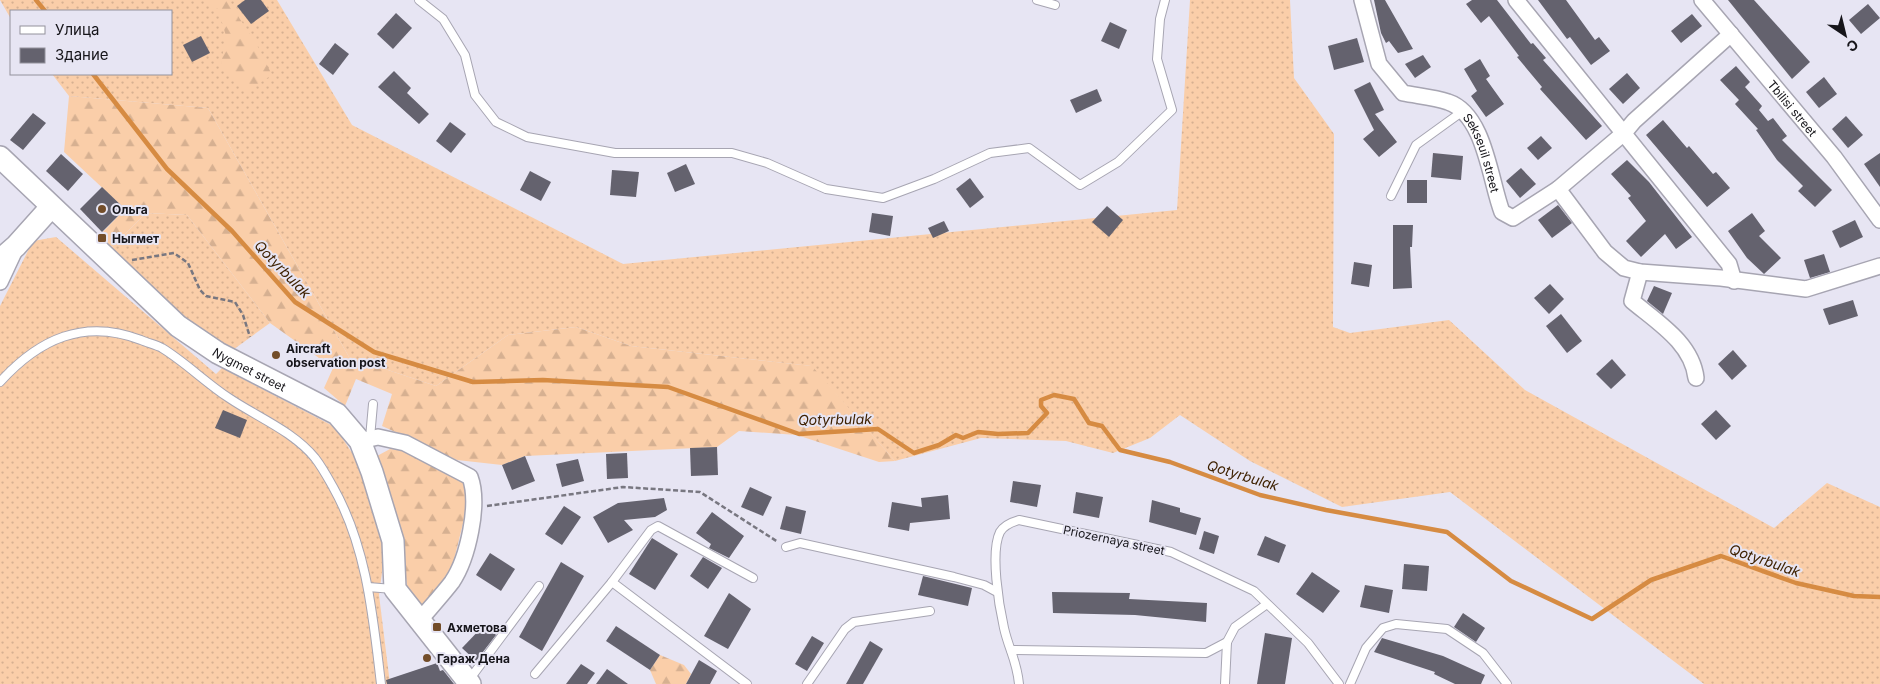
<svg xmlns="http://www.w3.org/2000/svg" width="1880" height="684" font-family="Inter,sans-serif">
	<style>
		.grass { fill: url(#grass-dots) }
		.forest { fill: url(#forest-firs) }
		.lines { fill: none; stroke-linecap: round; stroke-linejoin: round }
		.stream { stroke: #d68b42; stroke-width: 4.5 }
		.building { fill: #64626e }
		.lane-casing { stroke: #a7a5b2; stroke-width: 10 }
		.street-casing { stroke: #a7a5b2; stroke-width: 18 }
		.secondary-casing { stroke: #a7a5b2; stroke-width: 24 }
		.path { stroke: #787780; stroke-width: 2.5; stroke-dasharray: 5 2.5; stroke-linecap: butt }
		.lane { stroke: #fff; stroke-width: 8 }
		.street { stroke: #fff; stroke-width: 15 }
		.secondary { stroke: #fff; stroke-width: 21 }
		.poi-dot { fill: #734d29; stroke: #e7e5f3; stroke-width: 2 }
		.labels { text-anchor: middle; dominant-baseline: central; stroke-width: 4; stroke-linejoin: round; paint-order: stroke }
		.street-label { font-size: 12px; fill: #16151a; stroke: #e7e5f3 }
		.poi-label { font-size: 12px; font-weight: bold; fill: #16151a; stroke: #e7e5f3; text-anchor: start }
		.water-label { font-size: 14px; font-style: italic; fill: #3e2101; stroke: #e7e5f3 }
	</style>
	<defs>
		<pattern id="grass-dots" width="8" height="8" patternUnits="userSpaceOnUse" patternTransform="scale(1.25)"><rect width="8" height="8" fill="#facea9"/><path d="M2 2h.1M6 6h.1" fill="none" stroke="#d6b091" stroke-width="1.8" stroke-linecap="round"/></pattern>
		<pattern id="forest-firs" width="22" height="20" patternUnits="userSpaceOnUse" patternTransform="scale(1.25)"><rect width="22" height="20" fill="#facea9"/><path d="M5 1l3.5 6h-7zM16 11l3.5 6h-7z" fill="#d6b091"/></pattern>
	</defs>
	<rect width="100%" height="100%" fill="#e7e5f3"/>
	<g class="grass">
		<path d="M0,0H277L352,125L623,264L1177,210L1190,0H1290L1294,78L1334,134L1333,327L1350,333L1449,320L1525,390L1774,528L1827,483L1880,507V684H1704L1450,492L1342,507L1250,461L1180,415L1150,438L1113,453L1066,441L981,438L895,461L811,366L631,346L576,327L508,335L436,386L349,357L208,108L69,96L52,74H171V11H11V19Z"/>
		<path d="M146,213L187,215L270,323L230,352L179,320L109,250Z"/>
		<path d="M56,237L216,374L222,368L335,427L358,462L383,544L384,558L379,595L390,684H0V306L33,241Z"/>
	</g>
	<g class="forest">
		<path d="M202,0H230V4L257,45L272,75L245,92L221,63L226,36L218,9Z"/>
		<path d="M69,96L208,108L349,357L436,386L508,335L576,327L631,346L812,366L895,461L879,462L797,435L739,431L717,447L525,456L502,465L457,460L382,426L392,394L356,379L345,406L324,388L333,368L270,323L187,215L146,213L109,250L99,236L125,209L64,152Z"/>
		<path d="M390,449L407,451L466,480L471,491L451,572L421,609L408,592L400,537L377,456Z"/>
		<path d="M660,655L684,665L691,674L686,684H656L650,670Z"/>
	</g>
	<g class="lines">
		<g class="stream">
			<path d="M36,0L45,11"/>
			<path d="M93,74L167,169L232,231L295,302L374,352L473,382L543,380L668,387L799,434L878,429L914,453L939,445L956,435L963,438L978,432L998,434L1028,433L1047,413L1041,406V400L1054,395L1074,399L1089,423L1102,426L1120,450L1170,462L1260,495L1326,510L1447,532L1511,581L1592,619L1651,580L1721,556L1796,583L1854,596L1880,597"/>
		</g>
	</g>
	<g class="building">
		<path d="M245,0H261L269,11L251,24L237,6Z"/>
		<path d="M1374,0H1385L1413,49L1398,53L1389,41L1386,43L1381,33Z"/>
		<path d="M1472,0H1497L1531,44L1533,43L1546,58L1543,60L1602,126L1586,140L1540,89L1542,87L1517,57L1519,56L1489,16L1481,23L1466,4Z"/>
		<path d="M1538,0H1566L1595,40L1599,37L1610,51L1591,65L1570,37L1567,39Z"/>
		<path d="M1728,0H1754L1810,62L1792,79Z"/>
		<path d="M1868,4L1880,18L1861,34L1849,20Z"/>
		<path d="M396,13L412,28L393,49L377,34Z"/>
		<path d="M1692,14L1702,26L1681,43L1671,31Z"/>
		<path d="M1110,22L1127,30L1119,49L1101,41Z"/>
		<path d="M201,36L210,53L192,62L183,45Z"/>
		<path d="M1357,38L1364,62L1334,70L1328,46Z"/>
		<path d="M335,43L349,54L333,75L319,64Z"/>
		<path d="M1423,55L1431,67L1415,78L1405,64Z"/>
		<path d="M1480,59L1490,76L1486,79L1504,104L1486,117L1471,96L1477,91L1464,69Z"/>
		<path d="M1736,66L1750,82L1745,87L1762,106L1759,110L1768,121L1773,118L1787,136L1782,140L1832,190L1815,207L1798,191L1803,186L1777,160L1756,130L1758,129L1735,104L1739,100L1720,80Z"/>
		<path d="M394,71L411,88L407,93L429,114L419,124L378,87Z"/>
		<path d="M1627,73L1640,88L1623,104L1609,89Z"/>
		<path d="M1824,77L1837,94L1819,108L1806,92Z"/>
		<path d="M1370,82L1384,110L1375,114L1397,142L1379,157L1363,139L1374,130L1354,90Z"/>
		<path d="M1097,89L1102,101L1076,113L1070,100Z"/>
		<path d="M33,113L46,123L23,150L10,140Z"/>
		<path d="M1846,116L1863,135L1848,148L1832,129Z"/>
		<path d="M1663,120L1687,148L1689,146L1713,174L1716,172L1730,188L1707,207L1646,135Z"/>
		<path d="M450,122L466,134L451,153L436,141Z"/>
		<path d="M1541,136L1552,148L1538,160L1527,148Z"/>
		<path d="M1433,153L1463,156L1461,180L1431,177Z"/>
		<path d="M1880,153V187L1864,164Z"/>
		<path d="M61,154L83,174L68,191L46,171Z"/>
		<path d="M1627,160L1649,182L1692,237L1676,249L1665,234L1641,257L1626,241L1646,221L1628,198L1631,196L1611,174Z"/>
		<path d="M686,164L695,184L675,192L667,173Z"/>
		<path d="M1521,168L1536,184L1520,198L1506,181Z"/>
		<path d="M612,170L639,172L636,197L610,195Z"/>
		<path d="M530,171L551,182L541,201L520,190Z"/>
		<path d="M970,178L984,197L970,208L956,189Z"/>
		<rect x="1407" y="180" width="20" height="23"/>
		<path d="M102,187L125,209L102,232L80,209Z"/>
		<path d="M1558,205L1572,223L1552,238L1538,220Z"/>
		<path d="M1107,206L1123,220L1109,237L1092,222Z"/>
		<path d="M872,213L893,216L890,236L869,232Z"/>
		<path d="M1752,213L1765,231L1759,236L1781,258L1764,274L1747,258L1728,231Z"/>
		<path d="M1855,220L1863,237L1840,248L1832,231Z"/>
		<path d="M944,221L949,231L933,238L928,228Z"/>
		<path d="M1393,225H1413L1412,247H1410L1412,288L1393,289Z"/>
		<path d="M1824,254L1830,272L1810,278L1804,260Z"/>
		<path d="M1354,262L1372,265L1369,287L1351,284Z"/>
		<path d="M1550,284L1564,299L1549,314L1534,298Z"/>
		<path d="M1654,286L1672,293L1663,314L1647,301Z"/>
		<path d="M1853,300L1858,316L1829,325L1823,309Z"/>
		<path d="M1561,314L1582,341L1567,353L1546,326Z"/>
		<path d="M1733,350L1747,366L1732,380L1718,364Z"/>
		<path d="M1612,359L1626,375L1611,389L1596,374Z"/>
		<path d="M223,410L247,420L240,438L215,428Z"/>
		<path d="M1716,410L1731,426L1716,440L1701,424Z"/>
		<path d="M717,447L718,475L691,476L690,448Z"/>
		<path d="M627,453L628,478L607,479L606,454Z"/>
		<path d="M525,456L535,481L512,490L502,465Z"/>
		<path d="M578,459L584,481L562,487L556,464Z"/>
		<path d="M1013,481L1041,485L1037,507L1010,502Z"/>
		<path d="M750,487L772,497L763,516L741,507Z"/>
		<path d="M1076,492L1103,497L1099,518L1073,513Z"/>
		<path d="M948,495L950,519L910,523L909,531L888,527L892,502L922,507L921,498Z"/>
		<path d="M664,498L667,510L655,517L624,520L633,530L608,543L593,517L618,503Z"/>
		<path d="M1152,500L1180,508V512L1201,518L1196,535L1149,522Z"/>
		<path d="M564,506L581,517L562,545L545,534Z"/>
		<path d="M786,506L806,511L801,534L780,529Z"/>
		<path d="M712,512L744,536L729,558L709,548L711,544L696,533Z"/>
		<path d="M1204,531L1219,536L1214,554L1199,549Z"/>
		<path d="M1265,536L1286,545L1279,563L1257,555Z"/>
		<path d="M652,538L678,554L655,590L629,574Z"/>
		<path d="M490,553L515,569L501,591L476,575Z"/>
		<path d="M703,557L722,568L708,589L690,576Z"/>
		<path d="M561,562L584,576L542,651L519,637Z"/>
		<path d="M1404,564L1429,566L1427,591L1402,589Z"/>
		<path d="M1312,572L1340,591L1323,613L1296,594Z"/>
		<path d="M923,576L972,588L968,606L918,595Z"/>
		<path d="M1365,585L1393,590L1389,613L1360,607Z"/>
		<path d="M1052,592L1130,593L1129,599L1207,603L1206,622L1135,615L1053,613Z"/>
		<path d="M729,593L751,609L728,649L704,636Z"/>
		<path d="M1463,613L1485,628L1476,642L1454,627Z"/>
		<path d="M485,624L496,635L476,661L462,648Z"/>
		<path d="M616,626L660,655L650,670L606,641Z"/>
		<path d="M1265,633L1292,638L1285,684H1257Z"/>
		<path d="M812,636L824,643L807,671L795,664Z"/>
		<path d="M1382,638L1443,656L1485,675L1481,684H1455L1434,674L1435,672L1374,652Z"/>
		<path d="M870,641L883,649L863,684H846Z"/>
		<path d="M699,660L717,671L710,684H686Z"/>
		<path d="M437,663L440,671L443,670L454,684H387L386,680Z"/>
		<path d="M581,664L595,673L587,684H566Z"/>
		<path d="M607,669L628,684H596Z"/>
	</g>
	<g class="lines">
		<defs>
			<g id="lane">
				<path d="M419,0L443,19L465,55L475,95L496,122L527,137L615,153H732L767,163L826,189L883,198L934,179L990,153L1029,148L1080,185L1118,162L1172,110L1157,59L1160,19L1165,0"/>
				<path d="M1037,0L1055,5"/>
				<path d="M1391,196L1416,145L1463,111"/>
				<path d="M0,382C39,339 84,318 141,340C148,343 156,345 162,348C185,362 206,383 229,398C257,417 293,431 315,458C322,467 328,478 333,487C367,547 373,617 381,684"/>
				<path d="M370,438L373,404"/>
				<path d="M786,547L800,543L954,577L984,585L997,592"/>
				<path d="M368,587L393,589"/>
				<path d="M1011,650L1206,653L1227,642"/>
				<path d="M535,674L612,582"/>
				<path d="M469,680L539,586"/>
				<path d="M747,684L612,582L651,530L658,526L753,578"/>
				<path d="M807,684L845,629L854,622L930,611"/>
				<path d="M1019,684C1017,661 1009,650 1004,628C999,606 990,552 1000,532C1004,525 1012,522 1019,520L1171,552L1254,591L1308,643L1339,684"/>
				<path d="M1225,684L1227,642L1235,627L1267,604"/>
				<path d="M1350,684L1366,648L1383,628L1396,624L1447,629L1483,653L1507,684"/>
			</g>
			<g id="street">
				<path id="s1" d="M1362,0L1379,64L1403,93C1418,96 1434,97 1448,102C1485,114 1490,181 1502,212L1513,218L1558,189L1624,133L1634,121L1731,34"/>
				<path d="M1516,0L1729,264L1734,281"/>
				<path id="s2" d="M1702,0L1834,157L1880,220"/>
				<path d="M1558,189L1605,252L1624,268L1640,272L1721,278L1806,289L1880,266"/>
				<path d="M1640,272L1632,301C1657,322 1692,343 1696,378"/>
				<path d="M0,282L14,252"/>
				<path d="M360,441L378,437L405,443L470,477C480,504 468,558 452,582C442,595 430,608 419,621"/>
			</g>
			<g id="secondary">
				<path id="s3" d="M0,157L178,326L218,353L337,414L360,441L372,472L393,541L395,589L470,684"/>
				<path d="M0,260L16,246L51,207"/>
			</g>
		</defs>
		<use href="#lane" class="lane-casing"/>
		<use href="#street" class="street-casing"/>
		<use href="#secondary" class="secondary-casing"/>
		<g class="path">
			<path d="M132,260L174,253L188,263L200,290L206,296L235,302L243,315L250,337"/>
			<path d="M487,506L623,487L700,492L778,542"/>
		</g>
		<use href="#lane" class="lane"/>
		<use href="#street" class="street"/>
		<use href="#secondary" class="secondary"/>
	</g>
	<g class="poi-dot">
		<circle cx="102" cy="209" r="5"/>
		<rect x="97" y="233" width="10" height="10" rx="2.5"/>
		<circle cx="276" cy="355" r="5"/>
		<rect x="432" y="622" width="10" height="10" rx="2.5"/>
		<circle cx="427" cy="658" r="5"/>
	</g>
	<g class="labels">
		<g class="street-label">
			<text stroke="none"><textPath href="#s2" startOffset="141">Tbilisi street</textPath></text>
			<text stroke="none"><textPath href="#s1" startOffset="214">Sekseuil street</textPath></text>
			<text stroke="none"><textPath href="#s3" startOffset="329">Nygmet street</textPath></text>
			<text transform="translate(1114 540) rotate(12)">Priozernaya street</text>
		</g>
		<g class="poi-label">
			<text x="112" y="209">Ольга</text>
			<text x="112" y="238">Ныгмет</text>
			<text x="286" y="348">Aircraft<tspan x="286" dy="14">observation post</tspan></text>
			<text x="447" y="627">Ахметова</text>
			<text x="437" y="658">Гараж Дена</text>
		</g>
		<g class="water-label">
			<text transform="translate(283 269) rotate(46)">Qotyrbulak</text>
			<text transform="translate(835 419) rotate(-1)">Qotyrbulak</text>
			<text transform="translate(1243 475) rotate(17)">Qotyrbulak</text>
			<text transform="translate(1765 560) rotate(19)">Qotyrbulak</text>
		</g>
	</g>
	<rect x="10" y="10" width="162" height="65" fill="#e7e5f3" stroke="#93929c"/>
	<rect x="20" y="26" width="25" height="8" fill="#ffffff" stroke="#93929c"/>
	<text x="55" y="35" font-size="15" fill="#16151a">Улица</text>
	<rect x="20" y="48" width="25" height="15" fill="#64626e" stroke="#93929c"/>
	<text x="55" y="60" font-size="15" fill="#16151a">Здание</text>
	<g transform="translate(1845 35) rotate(145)" stroke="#e7e5f3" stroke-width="4" paint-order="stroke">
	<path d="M0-4L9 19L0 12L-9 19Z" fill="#16151a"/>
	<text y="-8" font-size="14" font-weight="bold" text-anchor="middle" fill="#16151a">С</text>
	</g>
</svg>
